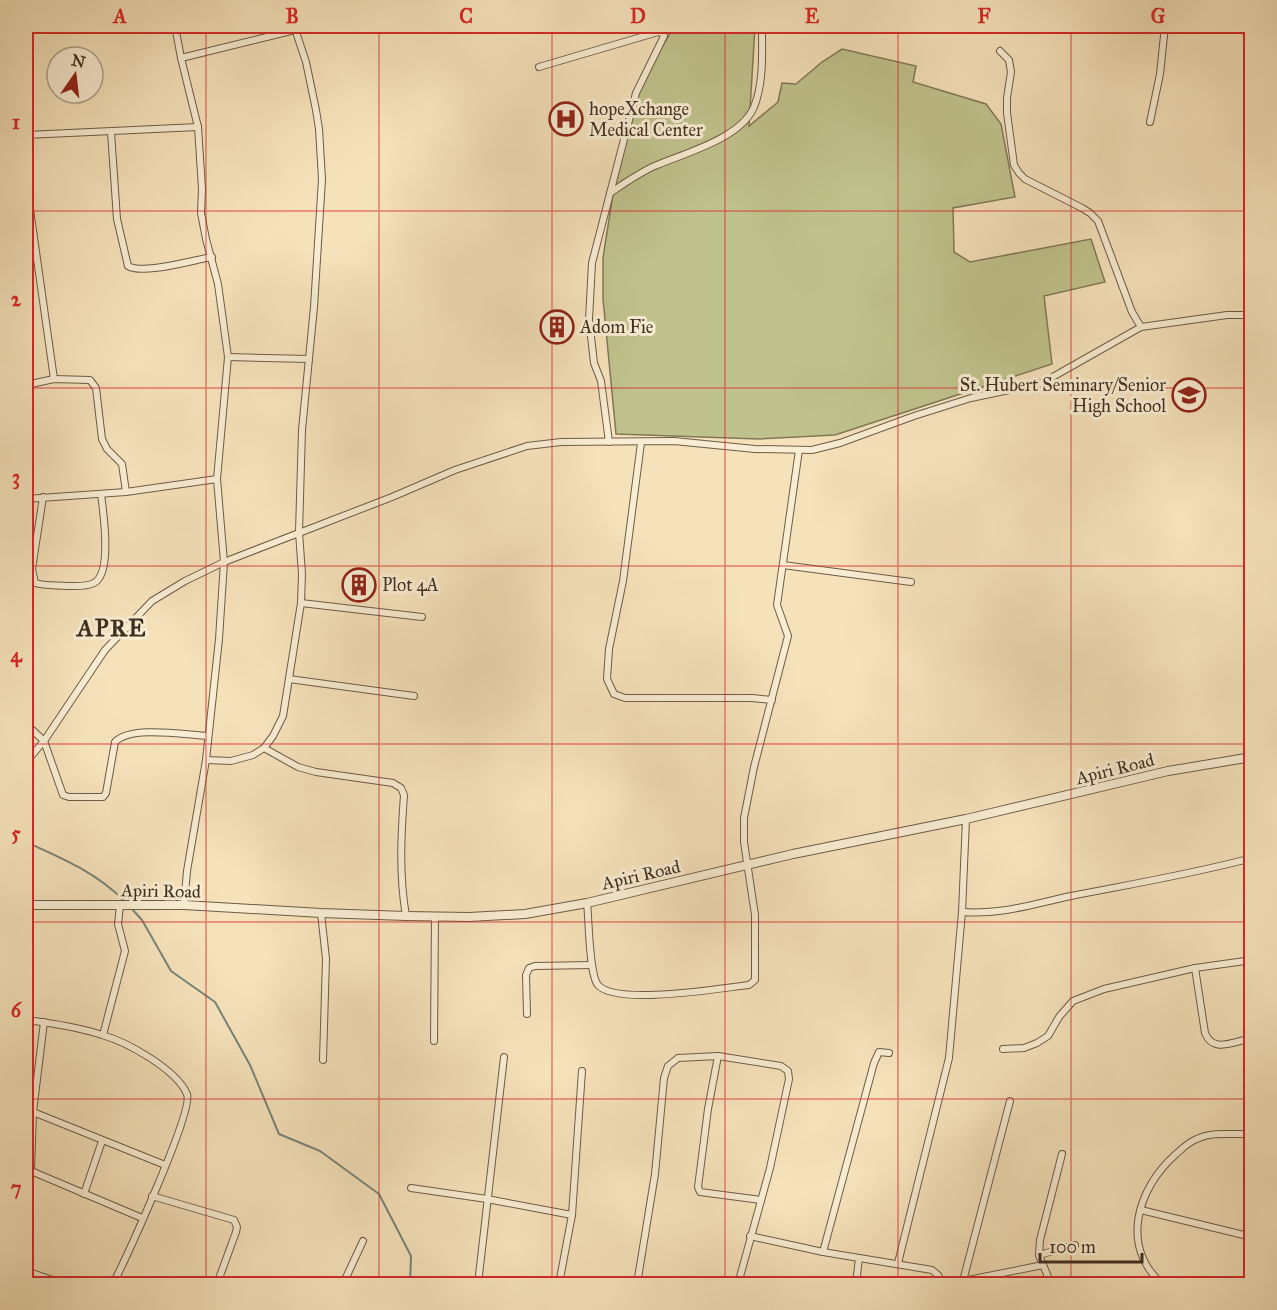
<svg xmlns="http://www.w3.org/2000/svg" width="1277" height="1310" font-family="'IM FELL Great Primer',serif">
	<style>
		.green { fill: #c0c28d; stroke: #807856; stroke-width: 1.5 }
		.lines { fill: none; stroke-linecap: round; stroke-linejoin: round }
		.stream { stroke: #778478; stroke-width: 2 }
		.minor-casing { stroke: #6c5c46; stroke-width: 8 }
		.tertiary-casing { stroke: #6c5c46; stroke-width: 10 }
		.minor { stroke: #f8ecd2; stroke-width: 6 }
		.tertiary { stroke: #f8ecd2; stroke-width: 8 }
		.grid { fill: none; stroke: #d62828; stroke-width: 1.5; stroke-opacity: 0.55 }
		.labels { text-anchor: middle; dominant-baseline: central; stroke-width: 6; stroke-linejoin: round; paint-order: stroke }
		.poi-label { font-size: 18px; fill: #3f2f20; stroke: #f8ecd2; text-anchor: start }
		.street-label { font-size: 18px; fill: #3f2f20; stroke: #f8ecd2 }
		.district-label { font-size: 24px; font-weight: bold; letter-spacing: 1.5px; fill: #3f2f20; stroke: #f8ecd2 }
		.neatline { fill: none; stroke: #d62828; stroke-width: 2 }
		.grid-label { font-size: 20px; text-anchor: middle; font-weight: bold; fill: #d62828 }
	</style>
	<rect width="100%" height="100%" fill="#f5e1ba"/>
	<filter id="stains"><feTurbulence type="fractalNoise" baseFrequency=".00333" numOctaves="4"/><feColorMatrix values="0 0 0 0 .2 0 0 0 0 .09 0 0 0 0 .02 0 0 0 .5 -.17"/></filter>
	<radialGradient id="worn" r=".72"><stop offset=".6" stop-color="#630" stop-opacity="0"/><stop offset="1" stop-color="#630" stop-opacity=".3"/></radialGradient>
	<path class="green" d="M680,26H755L749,126L778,102L782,83L796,84L822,62L842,49L916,66L913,82L986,104L1001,124L1015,197L953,208L954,252L970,262L1091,239L1105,282L1044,296L1052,364L835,435L759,439L616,434L603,299V258L618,162L631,110L653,61L674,27Z"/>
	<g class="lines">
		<g class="stream">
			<path d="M26,842C60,857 99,874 125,902"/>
			<path d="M131,908L142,920L171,971L215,1002L250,1065L279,1134L320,1151L379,1194L411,1256L410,1284"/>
		</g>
		<defs>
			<g id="minor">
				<path d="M175,26L181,58L198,127L202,189L201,213L206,239L218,284L228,357L217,479L224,562L219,639L206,760L187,871L184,905"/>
				<path d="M1000,51L1009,60L1011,72L1007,98V113L1014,165L1019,173L1025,179L1082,208L1090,213L1098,221L1132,312L1141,327L1227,315H1252"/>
				<path d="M181,58L295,30"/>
				<path d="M539,67L658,32L663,33L664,36L636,93L592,263L589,319L594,363L601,381L609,442"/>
				<path d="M26,93V26"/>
				<path d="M1150,122L1160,74L1165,26"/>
				<path d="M111,132L117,219L128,266C143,275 193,260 212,257"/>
				<path d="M26,135L198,127"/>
				<path d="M26,181L54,379"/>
				<path d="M610,193C625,183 640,172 657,165C686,153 741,138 754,107C764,82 762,52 762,26"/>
				<path d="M228,357L309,359"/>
				<path d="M26,385L54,379L90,380L96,388L102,439L107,449L122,464L126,492"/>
				<path d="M641,443L623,581L609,649L607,679L614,694L625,698H752L772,700"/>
				<path d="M43,497L32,569L35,583C45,586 56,585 67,586C76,586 86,587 94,583C113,573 103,511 101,494"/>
				<path d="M26,499L126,492L217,479"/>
				<path d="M783,565L911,582"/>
				<path d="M301,603L422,617"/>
				<path d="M289,679L414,696"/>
				<path d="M26,724L44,741L63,795L69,797H103L106,793L115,742C131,725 185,735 208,736"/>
				<path d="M264,748L298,767L316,772L393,783L401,788L404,795C401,836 399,875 406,916"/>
				<path d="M206,760L231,761L253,755L264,748L273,736L283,716L301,603L302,574L299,532L302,430L314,307L322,179L319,129L316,110L306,62L294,26"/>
				<path d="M26,762L44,741L105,650L152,601L185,581L224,562L392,497L455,470L527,446L561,442L674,441L755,449L812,450L840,443L914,416L971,398L1042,383L1141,327"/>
				<path d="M587,903C589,919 589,975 598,985C616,1006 721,988 749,985L755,980V915L744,842V818L754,767L788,636L777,605L799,450"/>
				<path d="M962,912C1003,915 1032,904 1071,896C1132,884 1192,874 1252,858"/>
				<path d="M321,913L326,959L323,1060"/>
				<path d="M1195,968L1205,1033C1213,1052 1229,1043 1245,1040"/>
				<path d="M527,1014L526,975L529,968L535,966L592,965"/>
				<path d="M26,1020C51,1023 78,1027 102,1035C127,1042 176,1069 187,1094C194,1111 125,1260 113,1284"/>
				<path d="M103,1035L125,951L118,924L120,905"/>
				<path d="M434,1041L435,916"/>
				<path d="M1003,1049L1024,1048L1037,1043L1048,1036L1059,1017L1073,1001L1104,989L1195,968L1252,960"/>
				<path d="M718,1056L708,1109L698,1187L700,1192L761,1200"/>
				<path d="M33,1112L165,1165"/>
				<path d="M31,1171L142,1218"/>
				<path d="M26,1184L31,1171L33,1112L44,1022"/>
				<path d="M411,1188L487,1199L572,1215"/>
				<path d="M84,1194L102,1141"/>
				<path d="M152,1196L234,1220L237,1227L236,1232L217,1284"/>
				<path d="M1141,1210L1252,1237"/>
				<path d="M750,1236L823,1252L932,1270L938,1275L943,1284"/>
				<path d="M823,1252L874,1063L879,1052L889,1053"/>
				<path d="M1039,1255L1075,1245"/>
				<path d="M898,1263L949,1058L962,912L966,819"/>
				<path d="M26,1271L64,1284"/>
				<path d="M963,1281L1010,1101"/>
				<path d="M343,1284L363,1241"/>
				<path d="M478,1284L504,1057"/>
				<path d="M559,1284L572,1215L582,1071"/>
				<path d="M637,1284L655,1174L664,1078L668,1066L678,1058L718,1056L781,1066L788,1071L789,1079L770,1168L738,1284"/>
				<path d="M856,1284L859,1258"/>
				<path d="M948,1284L1043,1265"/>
				<path d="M1051,1284L1039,1255L1040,1240L1062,1154"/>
				<path d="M1162,1284C1120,1246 1137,1189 1175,1155C1182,1149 1188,1142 1197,1139C1213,1131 1234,1135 1252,1134"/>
			</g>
			<path id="tertiary" d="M26,905H184L321,913L406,916L469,917L525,914L587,903L793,854L966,819L1168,771L1252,757"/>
		</defs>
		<use href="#minor" class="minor-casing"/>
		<use href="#tertiary" class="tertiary-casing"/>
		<use href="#minor" class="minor"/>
		<use href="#tertiary" class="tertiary"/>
	</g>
	<path class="grid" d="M206,26V1284M379,26V1284M552,26V1284M725,26V1284M898,26V1284M1071,26V1284M26,211H1252M26,388H1252M26,566H1252M26,744H1252M26,922H1252M26,1099H1252"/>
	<defs>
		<symbol id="hospital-ring" viewBox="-11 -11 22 22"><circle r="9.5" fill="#f8ecd2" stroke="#8f2418" stroke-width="1.5"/><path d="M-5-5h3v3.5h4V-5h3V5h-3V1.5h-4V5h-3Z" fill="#8f2418"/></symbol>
		<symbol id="building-ring" viewBox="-11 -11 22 22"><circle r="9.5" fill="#f8ecd2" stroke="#8f2418" stroke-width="1.5"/><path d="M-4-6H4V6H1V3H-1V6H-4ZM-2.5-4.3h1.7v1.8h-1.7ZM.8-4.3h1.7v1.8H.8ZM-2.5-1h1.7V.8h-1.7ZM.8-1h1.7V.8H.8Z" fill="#8f2418"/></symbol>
		<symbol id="school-ring" viewBox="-11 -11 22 22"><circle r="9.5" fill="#f8ecd2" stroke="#8f2418" stroke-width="1.5"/><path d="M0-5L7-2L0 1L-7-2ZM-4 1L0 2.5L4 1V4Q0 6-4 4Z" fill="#8f2418"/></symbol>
	</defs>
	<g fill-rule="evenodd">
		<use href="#hospital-ring" x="547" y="100" width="38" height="38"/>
		<use href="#building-ring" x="538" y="308" width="38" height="38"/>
		<use href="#school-ring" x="1170" y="376" width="38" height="38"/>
		<use href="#building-ring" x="340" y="566" width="38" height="38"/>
	</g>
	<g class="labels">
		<g class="poi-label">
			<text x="589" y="109">hopeXchange<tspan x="589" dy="21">Medical Center</tspan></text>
			<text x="580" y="327">Adom Fie</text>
			<text x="1166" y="385" text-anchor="end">St. Hubert Seminary/Senior<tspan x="1166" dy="21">High School</tspan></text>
			<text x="382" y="585">Plot 4A</text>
		</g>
		<g class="street-label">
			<text transform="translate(1115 769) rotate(-14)">Apiri Road</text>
			<text transform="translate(641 875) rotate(-13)">Apiri Road</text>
			<text transform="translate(161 891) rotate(1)">Apiri Road</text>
		</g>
		<g class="district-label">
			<text x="112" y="628">APRE</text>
		</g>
	</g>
	<rect width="1277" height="1310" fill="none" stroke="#f5e1ba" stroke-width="66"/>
	<g transform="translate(75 75) rotate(14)"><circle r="28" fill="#f8ecd2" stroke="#aea08b" stroke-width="1.5"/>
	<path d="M0-4.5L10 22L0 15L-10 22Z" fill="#8f2418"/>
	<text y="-9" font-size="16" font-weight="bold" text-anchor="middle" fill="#3f2f20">N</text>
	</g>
	<path d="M1040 1253v9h102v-9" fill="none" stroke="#3f2f20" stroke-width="3"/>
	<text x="1049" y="1253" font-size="18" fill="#3f2f20" stroke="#f8ecd2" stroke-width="4.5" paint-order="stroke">100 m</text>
	<rect x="33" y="33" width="1211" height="1244" class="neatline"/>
	<g class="grid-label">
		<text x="120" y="23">A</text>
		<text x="292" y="23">B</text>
		<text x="466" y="23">C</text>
		<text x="638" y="23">D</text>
		<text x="812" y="23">E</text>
		<text x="984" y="23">F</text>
		<text x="1158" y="23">G</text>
		<text x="16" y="129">1</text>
		<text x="16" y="306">2</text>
		<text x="16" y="484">3</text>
		<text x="16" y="662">4</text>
		<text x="16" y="840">5</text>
		<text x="16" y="1017">6</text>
		<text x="16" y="1195">7</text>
	</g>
	<rect width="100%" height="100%" filter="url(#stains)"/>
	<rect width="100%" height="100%" fill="url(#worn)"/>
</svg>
